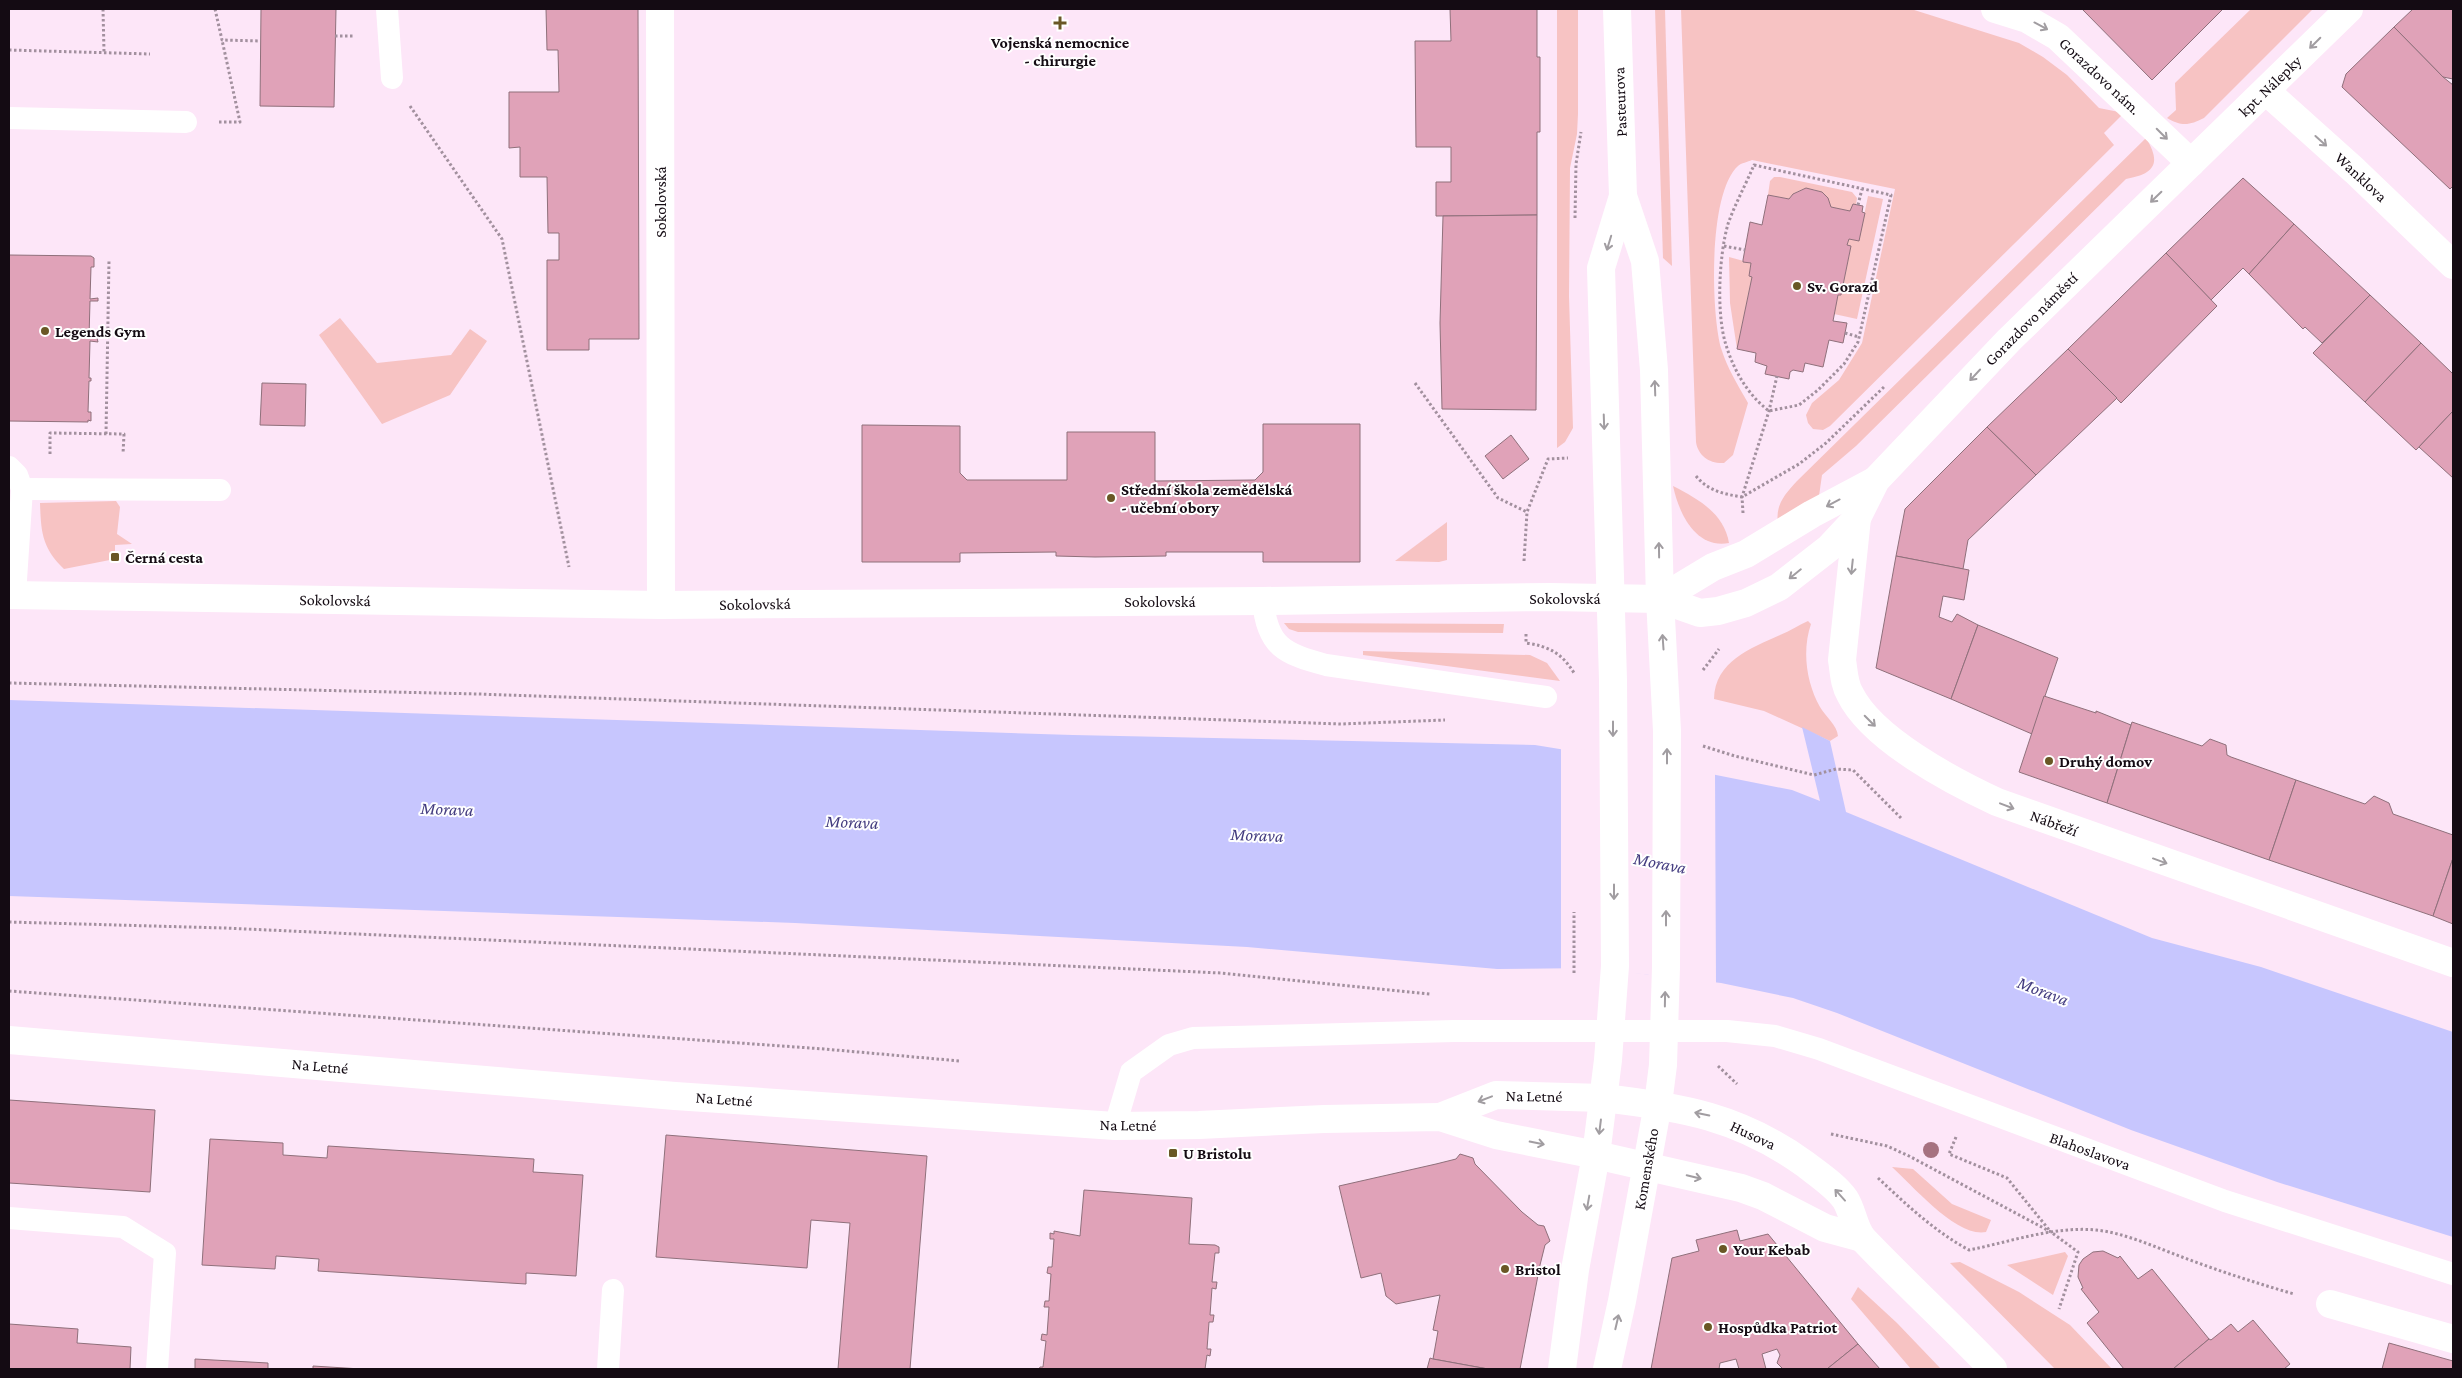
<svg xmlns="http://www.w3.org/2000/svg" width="2462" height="1378" font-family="'Crimson Pro',serif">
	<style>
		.green { fill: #f7c3c3 }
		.water { fill: #c7c6fe }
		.pier { fill: #fde6f8 }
		.building { fill: #e0a2b8; stroke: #8f707b }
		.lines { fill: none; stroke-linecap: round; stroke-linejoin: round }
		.path { stroke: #a2909e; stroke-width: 3; stroke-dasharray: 2.5 2.5; stroke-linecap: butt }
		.lane { stroke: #fff; stroke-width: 22 }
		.street { stroke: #fff; stroke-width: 28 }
		.secondary { stroke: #fff; stroke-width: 28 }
		.tree { fill: #a67280 }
		.oneway { stroke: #a19da1 }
		.poi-dot { fill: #695725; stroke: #fff; stroke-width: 2 }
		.labels { text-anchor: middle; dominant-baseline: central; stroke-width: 4; stroke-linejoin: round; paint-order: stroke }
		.poi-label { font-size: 16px; font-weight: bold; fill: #140b13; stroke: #fff; text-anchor: start }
		.street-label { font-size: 16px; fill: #140b13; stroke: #fff }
		.water-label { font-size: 18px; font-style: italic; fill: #443d80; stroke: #fff }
	</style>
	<rect width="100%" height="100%" fill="#fde6f8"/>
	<g class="green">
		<path d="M1557,9H1578V114L1577,134L1570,168L1569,296L1573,428L1565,442L1557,448Z"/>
		<path d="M1655,9H1665L1672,266L1663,258Z"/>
		<path d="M1681,9H1911L2019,43L2043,57L2067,75L2099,108L2124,113L2104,133L2114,145L1830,426L1823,430L1813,429L1808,423L1806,415L1812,403L1839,380L1862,343L1895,189L1752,160C1748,162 1741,163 1738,166C1708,193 1711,312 1721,348C1727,368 1738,385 1748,403L1733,455L1724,463C1710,464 1698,456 1696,442Z"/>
		<path d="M2251,9H2313L2204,118C2190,125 2182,127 2167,118L2176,110L2175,83Z"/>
		<path d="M2146,138C2162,164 2154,174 2126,179L1856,446L1822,475L1819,496L1778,524C1775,505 1785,494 1797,481Z"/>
		<path d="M1774,177H1780L1852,192L1857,198L1856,205L1850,211L1831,207C1826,187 1801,182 1789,199L1768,195L1770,181Z"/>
		<path d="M1868,196L1883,199L1857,319L1834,314L1838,295H1841L1851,246L1847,245L1849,239L1859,240Z"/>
		<path d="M1729,257L1751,263L1749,276L1752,277L1737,349L1730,303Z"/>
		<path d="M340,318L377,363L451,355L470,329L487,341L450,395L382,424L319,335Z"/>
		<path d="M1673,486C1698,499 1724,513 1729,543C1695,549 1679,513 1673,486Z"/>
		<path d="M116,501L120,507L117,534L132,544L115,545V559L64,569C42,548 41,532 40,503Z"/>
		<path d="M1447,522V560L1439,562L1395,561Z"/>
		<path d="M1808,621L1811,624C1802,650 1806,682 1820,707C1826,717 1837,725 1838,736L1830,741L1764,711L1714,699C1715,661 1751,648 1780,635C1790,631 1799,625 1808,621Z"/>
		<path d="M1284,623L1504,624L1503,633L1298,632L1289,629Z"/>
		<path d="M1363,651L1530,655L1547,663L1560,681L1363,655Z"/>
		<path d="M1892,1167L1913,1169L1952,1204L1991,1220L1986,1232C1957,1238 1913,1186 1892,1167Z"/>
		<path d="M2065,1252L2068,1256L2053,1295L2007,1265Z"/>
		<path d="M1960,1262L2019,1292L2070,1325L2112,1369H2055L1950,1263Z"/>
		<path d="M1858,1287L1897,1323L1941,1369H1911L1851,1299Z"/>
	</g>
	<path class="water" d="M9,700L1073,735L1535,745L1701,772L1792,790L1820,801L1802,727L1830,741L1846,812L2152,938L2261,967L2453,1032V1237L2277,1182L2131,1130L1837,1013L1793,998L1721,983L1592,968L1497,969L1247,947L795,923L9,896Z"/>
	<path class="pier" d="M1561,746L1715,772L1716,984L1642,974L1561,971Z"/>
	<g class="building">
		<path d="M261,9H336L334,107L260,106Z"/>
		<path d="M546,9H638L639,339H589V350H547V260H559V233H548L547,177H520V147L509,148V92H559L558,50H547Z"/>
		<path d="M1450,9H1537V57H1540V132H1537V215L1436,216V182H1451V147H1416L1415,41H1451Z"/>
		<path d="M2082,9H2223L2152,80Z"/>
		<path d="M2413,9H2453V79L2443,77L2394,27Z"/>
		<path d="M2394,27L2443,77L2453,85V186L2450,189L2342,87L2346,74Z"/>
		<path d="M2243,178L2294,224L2249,274L2243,268L2211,300L2166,253Z"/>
		<path d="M1806,188L1822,192L1828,198L1831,207L1850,211L1853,204L1863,206L1862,212L1865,213L1859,241L1849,239L1847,245L1851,246L1841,295H1838L1833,321L1847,323L1843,343L1829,340L1823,367L1805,363L1803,372L1793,370L1790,372L1789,379L1765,374L1767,366L1755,362L1756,353L1737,349L1752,277L1749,276L1751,263L1743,262V260L1750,222L1762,225L1768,195L1789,199L1793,194Z"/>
		<path d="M1537,215L1536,410L1442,409L1440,323L1443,216Z"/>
		<path d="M2294,224L2370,295L2322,343L2305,327L2303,329L2249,274Z"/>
		<path d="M2166,253L2217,306L2121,403L2068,349Z"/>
		<path d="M9,255L91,256L94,258V267H91L90,299L98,298V301H90L89,338H97L98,342L90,341L89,378H91V381H89L88,412H91V421L88,420V422L9,421Z"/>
		<path d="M2370,295L2421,343L2365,402L2313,353Z"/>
		<path d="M2421,343L2453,374V411L2416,450L2365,402Z"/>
		<path d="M2068,349L2117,398L2036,475L1987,427Z"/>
		<path d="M262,383L306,384L305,426L260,425Z"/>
		<path d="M2453,411V478L2419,447Z"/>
		<path d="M1263,424H1360V562H1263V552H1166V556L1095,557L1056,556V552L960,553V562H862V425L960,426V473L967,480H1067V432H1155V481L1255,480L1263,472Z"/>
		<path d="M1987,427L2036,475L1968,540L1963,569L1896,556L1905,509Z"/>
		<path d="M1511,435L1529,459L1503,479L1485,456Z"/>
		<path d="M1896,556L1969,570L1964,600L1943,596L1939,617L1952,622L1957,614L1978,625L1951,699L1876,668Z"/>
		<path d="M1978,625L2058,658L2032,734L1951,699Z"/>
		<path d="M2044,696L2096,713V711L2131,725L2107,803L2019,772Z"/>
		<path d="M2132,722L2202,746L2210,739L2226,745L2227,755L2231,757L2296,780L2269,860L2107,803Z"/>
		<path d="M2296,780L2365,804L2374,796L2389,803L2393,814L2453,835V858L2433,916L2269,860Z"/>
		<path d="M2453,858V924L2433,916Z"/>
		<path d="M9,1100L155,1110L150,1192L9,1183Z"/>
		<path d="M666,1135L927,1156L910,1369H838L850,1223L811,1220L807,1268L656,1257Z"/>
		<path d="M210,1139L283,1143V1155L327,1158L328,1146L534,1159L533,1172L583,1175L576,1276L526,1273V1284L318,1271L319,1259L276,1256L275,1269L202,1265Z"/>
		<path d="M1460,1154L1473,1158L1475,1164L1522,1212L1538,1225L1544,1226L1550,1241L1545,1245L1540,1265L1520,1369H1488L1433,1359L1438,1331L1433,1330L1440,1295L1396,1304L1386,1296L1381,1273L1361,1278L1339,1186L1436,1164L1456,1159Z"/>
		<path d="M1084,1190L1192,1198L1189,1244L1215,1245L1219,1247V1253H1215L1212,1282H1217L1216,1289L1212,1288L1210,1315H1214L1213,1322H1209L1207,1349H1211L1210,1356L1207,1355L1205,1369H1039L1040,1367H1043L1046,1341L1041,1340L1042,1334L1047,1335L1049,1307H1044L1045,1301H1049L1051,1274L1047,1273L1048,1267H1052L1054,1239H1050V1233L1054,1234V1231L1080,1236Z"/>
		<path d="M1737,1230L1740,1241L1768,1234L1858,1344L1827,1369H1783L1777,1363L1780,1355L1777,1349L1762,1354L1766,1369H1739L1736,1359L1720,1363L1719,1369H1651L1672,1258L1699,1251L1696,1240Z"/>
		<path d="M2103,1251L2118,1258L2120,1256L2138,1279L2152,1269L2209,1339L2173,1369H2124L2087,1323L2099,1312L2081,1289L2083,1288L2078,1277L2079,1265L2083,1259L2093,1252Z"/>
		<path d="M2253,1320L2290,1364L2284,1369H2173L2209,1339L2211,1340L2231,1324L2238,1332Z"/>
		<path d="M9,1324L78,1329L77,1343L131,1347L130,1369H9Z"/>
		<path d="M2389,1343L2453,1361V1369H2382Z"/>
		<path d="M1858,1344L1880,1369H1827Z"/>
		<path d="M1430,1358L1433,1359L1488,1369H1427Z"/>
		<path d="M195,1359L268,1363V1369H195Z"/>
		<path d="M313,1366L361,1369H313Z"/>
	</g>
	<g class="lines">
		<g class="path">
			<path d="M103,9L104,52"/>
			<path d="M215,9L222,40L260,41"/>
			<path d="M335,36H353"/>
			<path d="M9,50L150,54"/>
			<path d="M410,106L502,239L569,567"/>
			<path d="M219,122H240L222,40"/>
			<path d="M1754,165L1891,195L1858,342L1844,364L1818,390L1799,405L1769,411C1748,395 1734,371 1726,345C1716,314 1719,255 1728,224C1735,204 1746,184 1754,165Z"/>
			<path d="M1858,205L1862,189"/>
			<path d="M1575,218L1576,164L1581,132"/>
			<path d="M1724,246L1745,250"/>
			<path d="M1845,333L1859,337"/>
			<path d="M1415,383L1498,498L1527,512"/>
			<path d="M106,434L109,260"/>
			<path d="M50,454V433L124,434L123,454"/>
			<path d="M1696,476C1708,491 1724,494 1742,497L1799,464L1826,443L1885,386"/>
			<path d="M1743,513L1742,497L1769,411L1777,376"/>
			<path d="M1524,561L1527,512L1548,459L1568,458"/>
			<path d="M1526,634V643C1548,646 1562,653 1574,673"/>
			<path d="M1703,670L1719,649"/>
			<path d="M9,683L478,694L1341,724L1445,720"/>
			<path d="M1703,746L1735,756L1814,775L1836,769L1853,770L1901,818"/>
			<path d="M9,922L224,928L1221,973L1430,994"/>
			<path d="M1574,973V912"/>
			<path d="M9,991L824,1049L960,1061"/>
			<path d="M1718,1066L1737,1084"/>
			<path d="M1831,1134L1887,1146L1909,1156L2051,1232L2078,1252L2059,1309"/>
			<path d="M1956,1137L1949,1154L2007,1178L2050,1231"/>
			<path d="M1878,1178C1907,1205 1934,1231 1969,1250C2010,1242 2053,1226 2096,1230C2125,1233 2155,1247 2182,1257C2219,1271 2256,1283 2294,1294"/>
		</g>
		<g class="lane">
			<path d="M387,9L392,78"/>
			<path d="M9,118L186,122"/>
			<path d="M9,467L17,475L22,489L15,595"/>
			<path d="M22,489L220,490"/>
			<path d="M1263,601C1267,647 1285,654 1326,665L1546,697"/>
			<path d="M1115,1126L1131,1072L1169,1045L1193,1038L1454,1031H1727L1775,1036L1819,1049L2225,1201L2453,1274"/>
			<path d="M9,1218L123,1227L165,1253L157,1369"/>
			<path d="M608,1369L613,1290"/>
		</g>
		<g class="street">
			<path d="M660,9L661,605"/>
			<path d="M1995,9L2027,19L2058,37L2191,163"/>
			<path d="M2266,91L2355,171L2453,265"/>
			<path d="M1857,518L1842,660C1844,672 1844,684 1850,694C1872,739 1952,781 1997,802L2453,963"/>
			<path d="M9,1040L675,1096L1115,1126L1199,1125L1324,1119L1440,1117L1496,1135L1596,1155"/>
			<path d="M1440,1117L1496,1095L1603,1098"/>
			<path d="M2330,1304L2453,1339"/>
		</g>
		<g class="secondary">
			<path d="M9,595L661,605L1263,601L1550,597L1660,599L1700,613L1718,611L1746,603L1779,587L1829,548L1857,518L1876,480L2009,340L2349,9"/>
			<path d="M1660,599L1713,567L1746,554L1812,514L1876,480"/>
			<path d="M1603,1098C1682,1107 1740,1117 1805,1164C1818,1174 1836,1186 1845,1199C1853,1211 1854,1230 1864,1240C1906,1284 1951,1325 1993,1369"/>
			<path d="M1596,1155L1741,1188L1763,1196L1825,1228L1862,1238"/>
			<path d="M1562,1369L1575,1270L1596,1155L1608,1060L1615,966L1613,680L1601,268L1623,196"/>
			<path d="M1607,1369L1622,1301L1658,1104L1663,1065L1666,967L1667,731L1660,599L1654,370L1645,261L1623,196L1617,9"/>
		</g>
	</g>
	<circle class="tree" cx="1931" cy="1150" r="8"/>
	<defs><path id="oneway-shaft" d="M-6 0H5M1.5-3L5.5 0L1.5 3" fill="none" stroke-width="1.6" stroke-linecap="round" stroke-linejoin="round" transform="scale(1.25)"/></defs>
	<g class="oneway">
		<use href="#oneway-shaft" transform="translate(2041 26) rotate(28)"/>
		<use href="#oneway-shaft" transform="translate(2315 43) rotate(135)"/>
		<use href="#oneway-shaft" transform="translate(2162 134) rotate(45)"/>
		<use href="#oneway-shaft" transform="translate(2321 141) rotate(42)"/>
		<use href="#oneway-shaft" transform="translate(2156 197) rotate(136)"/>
		<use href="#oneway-shaft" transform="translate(1609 243) rotate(107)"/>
		<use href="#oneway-shaft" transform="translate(1975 375) rotate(133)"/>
		<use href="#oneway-shaft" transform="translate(1655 388) rotate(-92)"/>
		<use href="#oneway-shaft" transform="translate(1604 422) rotate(88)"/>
		<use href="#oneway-shaft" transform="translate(1833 503) rotate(152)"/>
		<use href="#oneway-shaft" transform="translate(1659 550) rotate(-91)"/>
		<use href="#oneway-shaft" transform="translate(1852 567) rotate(96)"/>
		<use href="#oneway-shaft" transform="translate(1795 574) rotate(141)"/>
		<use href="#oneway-shaft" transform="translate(1663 642) rotate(-94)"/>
		<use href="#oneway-shaft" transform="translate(1870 721) rotate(45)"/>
		<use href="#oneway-shaft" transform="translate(1613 729) rotate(90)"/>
		<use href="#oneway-shaft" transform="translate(1667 756) rotate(-90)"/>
		<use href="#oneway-shaft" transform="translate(2007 806) rotate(21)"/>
		<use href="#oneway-shaft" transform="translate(2160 861) rotate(20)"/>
		<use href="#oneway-shaft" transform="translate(1614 892) rotate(90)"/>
		<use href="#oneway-shaft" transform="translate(1666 918) rotate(-90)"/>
		<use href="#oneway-shaft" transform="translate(1665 999) rotate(-89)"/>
		<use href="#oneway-shaft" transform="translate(1485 1099) rotate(159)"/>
		<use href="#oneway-shaft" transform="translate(1702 1114) rotate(-168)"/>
		<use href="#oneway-shaft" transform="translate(1600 1127) rotate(97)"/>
		<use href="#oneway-shaft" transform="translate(1537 1143) rotate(11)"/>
		<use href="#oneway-shaft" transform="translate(1694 1177) rotate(13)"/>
		<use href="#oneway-shaft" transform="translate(1840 1195) rotate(-132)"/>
		<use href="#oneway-shaft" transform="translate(1588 1203) rotate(100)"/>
		<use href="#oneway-shaft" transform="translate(1617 1322) rotate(-77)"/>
	</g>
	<g class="poi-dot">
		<path d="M1057.5 15.5h5v5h5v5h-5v5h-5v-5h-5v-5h5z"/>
		<circle cx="1797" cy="286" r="5"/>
		<circle cx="45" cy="331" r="5"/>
		<circle cx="1111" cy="498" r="5"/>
		<rect x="110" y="552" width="10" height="10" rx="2.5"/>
		<circle cx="2049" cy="761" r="5"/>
		<rect x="1168" y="1148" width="10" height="10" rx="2.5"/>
		<circle cx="1723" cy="1249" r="5"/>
		<circle cx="1505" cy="1269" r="5"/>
		<circle cx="1708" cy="1327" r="5"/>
	</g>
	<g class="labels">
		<g class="poi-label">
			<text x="1060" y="42" text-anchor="middle">Vojenská nemocnice<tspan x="1060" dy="18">- chirurgie</tspan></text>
			<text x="1807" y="286">Sv. Gorazd</text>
			<text x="55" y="331">Legends Gym</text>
			<text x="1121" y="489">Střední škola zemědělská<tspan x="1121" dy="18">- učební obory</tspan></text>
			<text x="125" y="557">Černá cesta</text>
			<text x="2059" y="761">Druhý domov</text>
			<text x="1183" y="1153">U Bristolu</text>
			<text x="1733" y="1249">Your Kebab</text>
			<text x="1515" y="1269">Bristol</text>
			<text x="1718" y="1327">Hospůdka Patriot</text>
		</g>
		<g class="street-label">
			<text transform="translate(2100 76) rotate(43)">Gorazdovo nám.</text>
			<text transform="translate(2270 86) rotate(-44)">kpt. Nálepky</text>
			<text transform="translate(1620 102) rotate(-92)">Pasteurova</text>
			<text transform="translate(2361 177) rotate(43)">Wanklova</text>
			<text transform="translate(660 202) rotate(-90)">Sokolovská</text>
			<text transform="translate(2031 319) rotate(-45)">Gorazdovo náměstí</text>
			<text x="1565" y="598">Sokolovská</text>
			<text transform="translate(335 600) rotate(1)">Sokolovská</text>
			<text x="1160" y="601">Sokolovská</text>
			<text transform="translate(755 604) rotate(-1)">Sokolovská</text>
			<text transform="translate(2054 823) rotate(20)">Nábřeží</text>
			<text transform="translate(320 1066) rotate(5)">Na Letné</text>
			<text transform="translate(1534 1096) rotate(1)">Na Letné</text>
			<text transform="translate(724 1099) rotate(4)">Na Letné</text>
			<text transform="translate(1128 1125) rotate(1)">Na Letné</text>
			<text transform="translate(1753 1135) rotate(25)">Husova</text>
			<text transform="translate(2090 1151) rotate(20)">Blahoslavova</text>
			<text transform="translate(1646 1169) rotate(-80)">Komenského</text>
		</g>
		<g class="water-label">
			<text transform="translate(447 809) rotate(2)">Morava</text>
			<text transform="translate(852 822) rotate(2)">Morava</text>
			<text transform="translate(1257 835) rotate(2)">Morava</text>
			<text transform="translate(1660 863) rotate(11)">Morava</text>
			<text transform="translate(2043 991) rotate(21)">Morava</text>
		</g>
	</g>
	<rect width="2462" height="1378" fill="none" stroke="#140b13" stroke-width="20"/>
</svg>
